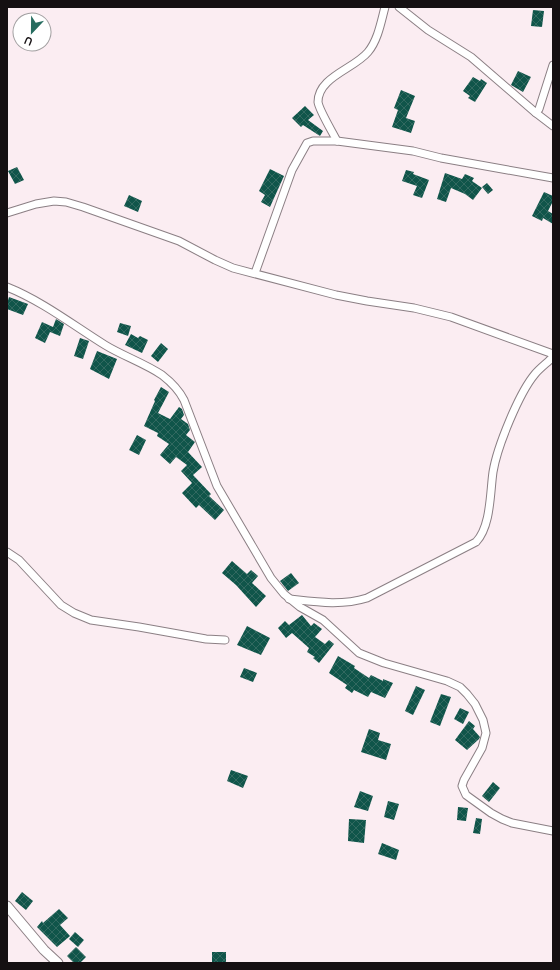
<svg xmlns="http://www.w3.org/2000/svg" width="560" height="970" font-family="Cabin,sans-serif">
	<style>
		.building { fill: url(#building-cross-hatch) }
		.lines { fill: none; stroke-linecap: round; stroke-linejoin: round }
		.minor-casing { stroke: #8b7f84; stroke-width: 9 }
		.major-casing { stroke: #8b7f84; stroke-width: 11 }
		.minor { stroke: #fff; stroke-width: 7 }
		.major { stroke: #fff; stroke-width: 9 }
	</style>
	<defs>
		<pattern id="building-cross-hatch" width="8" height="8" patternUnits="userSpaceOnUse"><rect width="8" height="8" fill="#10554a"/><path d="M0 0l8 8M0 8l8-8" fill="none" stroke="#326960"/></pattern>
	</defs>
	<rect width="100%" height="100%" fill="#fbedf2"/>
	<g class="building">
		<path d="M533,10L544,11L542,27L531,26Z"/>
		<path d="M518,71L531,77L523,92L511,85Z"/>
		<path d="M473,77L480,81L481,79L487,83L475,102L468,98L470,96L463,91Z"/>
		<path d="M401,90L415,96L406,118L415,121L411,133L392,127L398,110L394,108Z"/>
		<path d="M305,106L314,115L308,120L323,131L320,136L303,125L301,127L292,118Z"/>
		<path d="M17,167L24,180L15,184L8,171Z"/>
		<path d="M270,169L284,176L270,207L261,202L265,195L259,191Z"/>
		<path d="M406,170L414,172L413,174L429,180L422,198L413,195L417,186L402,181Z"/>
		<path d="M445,173L462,179L465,174L474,178L472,181L482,188L473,200L465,194L451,188L446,202L437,199Z"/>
		<path d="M487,183L493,190L488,194L482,187Z"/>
		<path d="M544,192L553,196V201L548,211L553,214V224L543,218L542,221L532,216Z"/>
		<path d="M129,195L142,201L138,212L124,206Z"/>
		<path d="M9,297L28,304L23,315L7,309V304Z"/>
		<path d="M56,319L64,324L60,336L50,332L45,343L35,338L42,322L53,327Z"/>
		<path d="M120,323L131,326L128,336L117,332Z"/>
		<path d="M131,334L138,338L140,336L148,340L142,353L125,345Z"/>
		<path d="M80,338L89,341L83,359L74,356Z"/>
		<path d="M161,343L168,349L158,362L151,356Z"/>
		<path d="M97,351L117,359L109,379L90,369Z"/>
		<path d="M161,387L169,392L158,413L170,419L179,407L182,409L184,415L181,419L188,424L190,430L186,435L195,442L188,452L202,467L193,475L211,494L209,496L224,510L215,520L199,505L196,508L182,493L192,483L181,471L187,465L176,457L170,464L160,455L169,444L157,436L158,433L144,426L155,401L154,400Z"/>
		<path d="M137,435L146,440L139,455L129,450Z"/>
		<path d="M232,561L247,574L251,570L258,576L252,583L266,596L256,607L236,585L222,573Z"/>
		<path d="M291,573L299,583L288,591L280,581Z"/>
		<path d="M302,615L311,626L314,623L322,629L315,637L325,644L329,640L334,644L319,663L313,658L315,657L307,652L309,648L292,633L286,638L278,628L285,621L289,625Z"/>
		<path d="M247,626L270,638L261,655L237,645Z"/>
		<path d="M338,656L355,666L354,668L369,678L371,675L383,681V679L393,683L385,698L371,692L368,697L354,690L352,693L345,688L347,685L329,673Z"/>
		<path d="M244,668L257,673L253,682L240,677Z"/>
		<path d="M416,686L425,690L413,715L405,711Z"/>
		<path d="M441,694L451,697L440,726L430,722Z"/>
		<path d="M460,708L469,712L463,724L454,719Z"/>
		<path d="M469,721L475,726L473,729L480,737L479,739L467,750L455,740Z"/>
		<path d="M369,729L380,733L378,740L391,744L386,760L361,752Z"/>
		<path d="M231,770L248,776L243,788L227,781Z"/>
		<path d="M493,782L500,788L489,802L482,796Z"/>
		<path d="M360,791L373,796L368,811L354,807Z"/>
		<path d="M388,801L399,804L394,820L384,817Z"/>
		<path d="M458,807L468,808L466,821L457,820Z"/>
		<path d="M476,818L482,819L480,834L473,833Z"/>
		<path d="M349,819L366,820L364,843L348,841Z"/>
		<path d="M382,843L399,850L396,860L378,854Z"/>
		<path d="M22,892L33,901L26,910L15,901Z"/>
		<path d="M59,909L68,918L60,925L70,936L57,947L37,927L42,921L43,923Z"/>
		<path d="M75,932L84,940L78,947L69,939Z"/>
		<path d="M76,947L86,957L80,963H74L67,956Z"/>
		<rect x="212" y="952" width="14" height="10"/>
	</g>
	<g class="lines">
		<defs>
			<g id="minor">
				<path d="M399,7L428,30L471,57L536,113L553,126"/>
				<path d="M536,113L539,109L553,65"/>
				<path d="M337,141C333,133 319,110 318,102C318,77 354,69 368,52C378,40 381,22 385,7"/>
				<path d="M7,213L36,204L54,201L66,202L83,207L179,241L215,260L233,268L336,295L367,301L414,308L451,317L553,354"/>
				<path d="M255,273L292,170L307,143L313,141H337L413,151L441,158L553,178"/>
				<path d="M7,287C42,301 73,325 105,345C123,356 144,363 162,375C171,382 179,390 184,400L217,486L271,578L284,594L300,607L323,620L359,653L384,663L447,681L460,687L467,694L475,704L483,720L486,733L482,748L464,780L462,786L466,795L491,813L502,819L512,823L553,831"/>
				<path d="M7,552L19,560L61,605L74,613L91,620L139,627L206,639L225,640"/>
				<path d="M289,599C316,602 341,606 367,598L476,542C491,526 490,493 493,472C497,447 519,393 535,374C540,368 547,363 553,357"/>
			</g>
			<path id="major" d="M7,906L44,950L58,963"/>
		</defs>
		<use href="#minor" class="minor-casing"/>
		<use href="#major" class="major-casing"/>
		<use href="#minor" class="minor"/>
		<use href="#major" class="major"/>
	</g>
	<rect width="560" height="970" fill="none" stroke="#151012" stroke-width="16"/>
	<g transform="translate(32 32) rotate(202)"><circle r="19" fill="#ffffff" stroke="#a19fa0"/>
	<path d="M0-3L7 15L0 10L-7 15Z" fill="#266c5f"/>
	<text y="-6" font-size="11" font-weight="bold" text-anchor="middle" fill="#151012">U</text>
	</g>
</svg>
